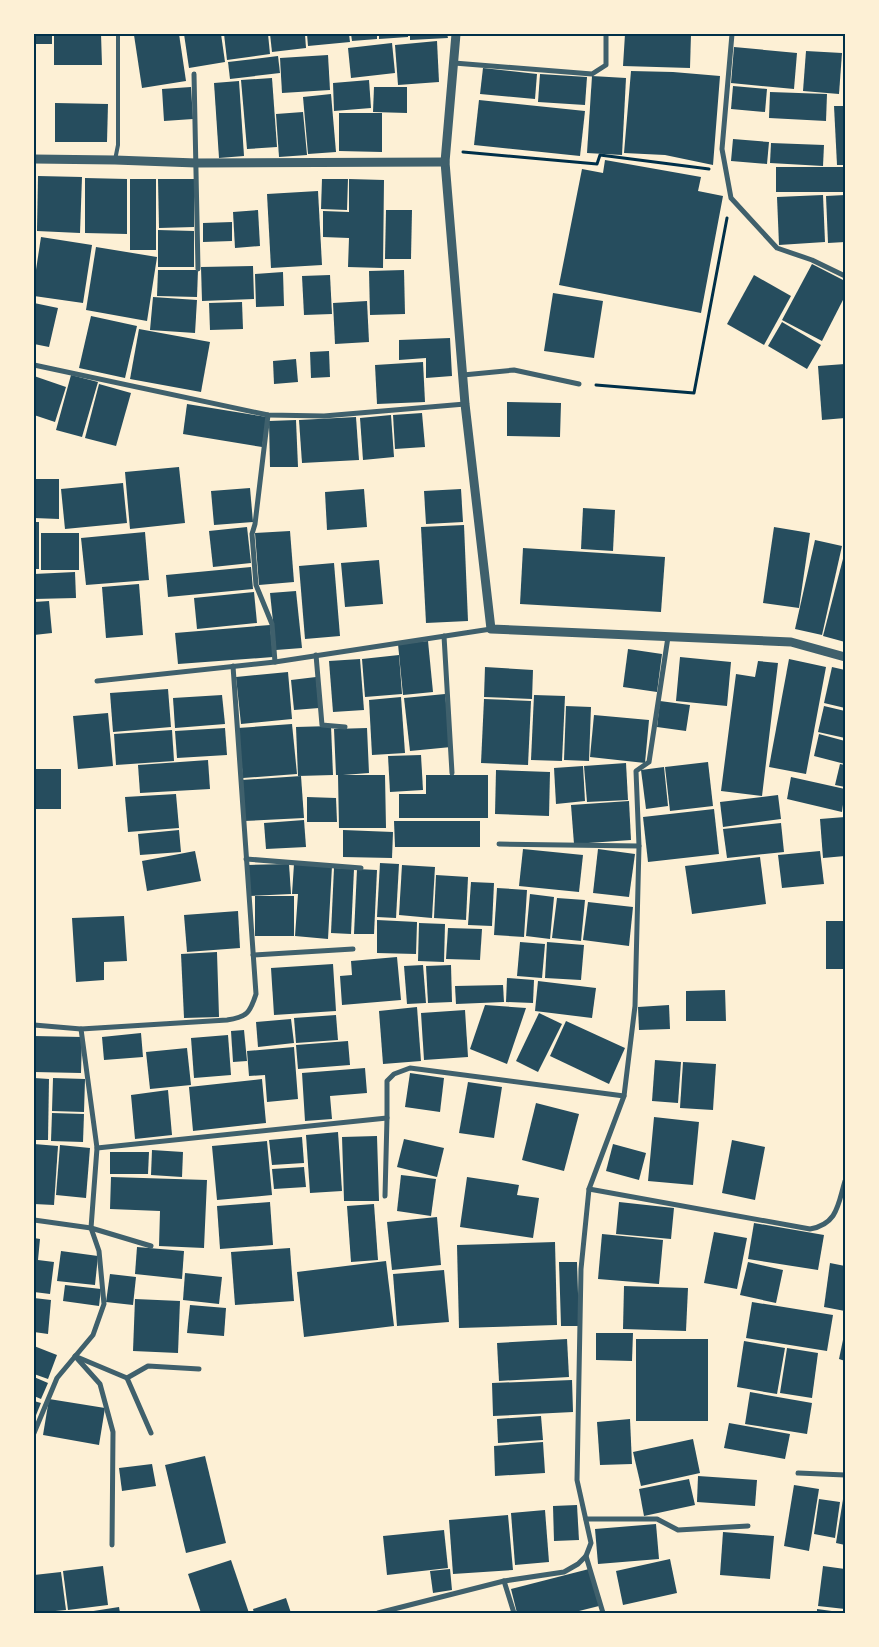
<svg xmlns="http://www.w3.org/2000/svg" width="879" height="1647" font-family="'Work Sans',sans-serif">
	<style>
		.building { fill: #264d5e }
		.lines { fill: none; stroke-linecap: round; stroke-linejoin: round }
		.path { stroke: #003049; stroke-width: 3 }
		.service { stroke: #3f606c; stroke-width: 4 }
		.minor { stroke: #3f606c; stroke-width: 5 }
		.tertiary { stroke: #3f606c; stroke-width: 9 }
		.neatline { fill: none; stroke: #003049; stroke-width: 2 }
	</style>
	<rect width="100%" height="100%" fill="#fdf0d5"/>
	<g class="building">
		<rect x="34" y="34" width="18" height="10"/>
		<path d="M54,34H101L102,65H54Z"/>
		<path d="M144,34H179L186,81L142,88L134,35Z"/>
		<path d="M184,34H221L225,62L189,68Z"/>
		<path d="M224,34H268L270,54L227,60Z"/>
		<path d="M270,34H305L306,48L272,52Z"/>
		<path d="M307,34H349L350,42L308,46Z"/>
		<path d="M351,34H377V39L352,41Z"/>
		<path d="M379,34H408V37L379,39Z"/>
		<path d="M410,34H447L448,38L410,40Z"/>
		<path d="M625,34H691L690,68L623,66Z"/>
		<path d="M437,41L439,82L398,85L395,45Z"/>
		<path d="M392,43L395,73L351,78L348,48Z"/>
		<path d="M734,47L797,53L794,89L731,83Z"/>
		<path d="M806,51L842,53L839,94L803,91Z"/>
		<path d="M328,55L330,90L282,93L280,58Z"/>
		<path d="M278,56L280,73L230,79L228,62Z"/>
		<path d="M483,68L537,74L535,99L480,94Z"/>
		<path d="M631,71L673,72L720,76L713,165L665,155L624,153Z"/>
		<path d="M540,74L587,77L585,105L538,102Z"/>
		<path d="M592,76L626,78L622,155L587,153Z"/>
		<path d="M272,78L277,147L247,149L241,80Z"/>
		<path d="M369,80L371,108L334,111L333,83Z"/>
		<path d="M239,81L244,156L219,158L214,83Z"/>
		<path d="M733,86L767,89L765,112L731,109Z"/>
		<path d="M191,87L193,119L164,121L162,89Z"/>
		<path d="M374,87H407V113L373,112Z"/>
		<path d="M770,92L827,94L826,121L769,118Z"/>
		<path d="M331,94L336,152L308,154L303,97Z"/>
		<path d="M479,100L585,111L580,156L474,145Z"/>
		<path d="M55,103L108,104L107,142H55Z"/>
		<path d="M834,106H845V165H837Z"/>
		<path d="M303,112L307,155L279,157L276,114Z"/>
		<path d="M339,113H382V152L339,151Z"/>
		<path d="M733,139L769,142L767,164L731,161Z"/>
		<path d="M771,143L824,145L823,166L770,163Z"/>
		<path d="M605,160L701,177L698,191L723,196L701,313L559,285L582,169L603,173Z"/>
		<rect x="776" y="167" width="69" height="25"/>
		<path d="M38,176L82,177L80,233L37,231Z"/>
		<path d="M85,178L127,179V234L85,233Z"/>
		<rect x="130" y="179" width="26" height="71"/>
		<path d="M158,179H194V227L159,228Z"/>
		<path d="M322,179H348L347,210L321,209Z"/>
		<path d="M349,179L384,180L383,268L348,267L349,238L323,237V211L349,212Z"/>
		<path d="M318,191L322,265L271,268L267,194Z"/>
		<path d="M823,195L825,242L779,245L777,197Z"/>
		<path d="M845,195V242L828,243L826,196Z"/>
		<path d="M258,210L260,246L235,248L233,212Z"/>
		<path d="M386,210H412L411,259H385Z"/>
		<path d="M232,222V241L203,242V223Z"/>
		<path d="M158,230L194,231V267H158Z"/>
		<path d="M41,237L92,245L83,303L34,296V283Z"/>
		<path d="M96,247L157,257L147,321L86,310Z"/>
		<path d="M812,264L845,281V296L822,341L782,320Z"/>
		<path d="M253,266L254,299L202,301L201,267Z"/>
		<path d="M158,270H198L197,297L157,296Z"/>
		<path d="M404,270L405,314L370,315L369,271Z"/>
		<path d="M283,272L284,306L256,307L255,274Z"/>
		<path d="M330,275L332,314L304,315L302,276Z"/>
		<path d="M754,275L791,296L764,345L727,324Z"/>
		<path d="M553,293L603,301L594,358L544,351Z"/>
		<path d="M153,297L197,300L195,333L150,330Z"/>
		<path d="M367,301L369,342L335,344L333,303Z"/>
		<path d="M242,302L243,329L210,330L209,303Z"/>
		<path d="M34,303L58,308L49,347L34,344Z"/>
		<path d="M91,316L137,326L125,378L79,368Z"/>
		<path d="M782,322L821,345L807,369L768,346Z"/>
		<path d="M139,329L210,342L201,392L130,379Z"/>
		<path d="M450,338L452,376L426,378V358L399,360V340Z"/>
		<path d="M329,351L330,377L311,378L310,352Z"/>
		<path d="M296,359L298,382L274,384L273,361Z"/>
		<path d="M423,362L425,402L377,404L375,365Z"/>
		<path d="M845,364V418L822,420L818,366Z"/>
		<path d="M71,375L98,382L82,437L56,430Z"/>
		<path d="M34,376L66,387L55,422L34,415Z"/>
		<path d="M99,384L131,393L116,446L85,438Z"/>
		<path d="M507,402L561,403L560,437L507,436Z"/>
		<path d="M187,404L267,417L262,447L183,434Z"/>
		<path d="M422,413L425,447L395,449L393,415Z"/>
		<path d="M391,415L394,457L363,460L360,418Z"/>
		<path d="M356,417L359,460L302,463L299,420Z"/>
		<path d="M296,420L298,467H270L269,421Z"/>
		<path d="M179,467L185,523L130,529L125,472Z"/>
		<path d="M34,479H59V519L34,518Z"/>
		<path d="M123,483L127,523L65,529L61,489Z"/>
		<path d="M250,488L253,522L214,525L211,491Z"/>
		<path d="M364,489L367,527L327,530L325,492Z"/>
		<path d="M461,489L463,522L426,524L424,491Z"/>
		<path d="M583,508L615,510L613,551L581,549Z"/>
		<rect x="34" y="522" width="5" height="47"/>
		<path d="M464,525L468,621L426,623L421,527Z"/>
		<path d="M247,527L251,563L213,567L209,531Z"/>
		<path d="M774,527L810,533L799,608L763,603Z"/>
		<path d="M290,531L294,582L259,585L255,533Z"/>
		<path d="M145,532L149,580L86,585L81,538Z"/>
		<rect x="41" y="533" width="38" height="37"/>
		<path d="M815,540L842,546L822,635L795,629Z"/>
		<path d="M523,548L665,557L661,612L520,604Z"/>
		<path d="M845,551V642L823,636Z"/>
		<path d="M379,560L383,604L345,607L341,563Z"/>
		<path d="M334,563L340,636L305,639L299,566Z"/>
		<path d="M251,567L253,589L168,597L166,575Z"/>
		<path d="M75,572L76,598L34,599V574Z"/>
		<path d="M139,584L143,635L106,638L102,587Z"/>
		<path d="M296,591L302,648L276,650L270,593Z"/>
		<path d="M254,592L257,623L197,629L194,598Z"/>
		<path d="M49,601L52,633L34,635V602Z"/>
		<path d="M270,625L273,657L178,664L175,633Z"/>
		<path d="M428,641L433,692L403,695L398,644Z"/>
		<path d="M628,649L662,654L657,692L623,687Z"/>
		<path d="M399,655L402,694L365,697L362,659Z"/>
		<path d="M680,657L731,662L727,706L676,701Z"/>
		<path d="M360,659L364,710L333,712L329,661Z"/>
		<path d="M789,659L826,667L806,774L769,767Z"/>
		<path d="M758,661L778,663L762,796L721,791L736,674L755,677Z"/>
		<path d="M485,667L533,670L532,699L484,697Z"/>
		<path d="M832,667L845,670V708L824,703Z"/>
		<path d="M288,672L292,719L241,724L236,677Z"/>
		<path d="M316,677L319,708L294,710L291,680Z"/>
		<path d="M168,689L171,727L113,732L110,693Z"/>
		<path d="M445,694L451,747L410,751L404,698Z"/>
		<path d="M222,695L225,724L175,728L173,698Z"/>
		<path d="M534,695L565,696L562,761L531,760Z"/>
		<path d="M401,697L405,753L372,755L369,700Z"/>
		<path d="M484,699L531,701L528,765L481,763Z"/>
		<path d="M660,701L690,705L686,731L657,727Z"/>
		<path d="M566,706L591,707L589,761L564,760Z"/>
		<path d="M824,706L845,711V738L818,732Z"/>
		<path d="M108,713L113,766L78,769L73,716Z"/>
		<path d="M594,715L649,720L645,763L590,757Z"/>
		<path d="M292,724L297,774L243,778L238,728Z"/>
		<path d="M331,726L333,775L298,776L296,727Z"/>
		<path d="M225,728L227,755L177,758L175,731Z"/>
		<path d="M367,728L369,773L343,775H385L386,828H339L338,775H336L334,729Z"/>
		<path d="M172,730L174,761L116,765L114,734Z"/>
		<path d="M819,734L845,741V764L814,756Z"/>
		<path d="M421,755L423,790L390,792L388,756Z"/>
		<path d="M208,760L210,789L140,793L138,765Z"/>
		<path d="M708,762L713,806L670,811L665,767Z"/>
		<path d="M626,763L628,800L587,802L584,766Z"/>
		<path d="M840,764L845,765V787L835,785Z"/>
		<path d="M583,766L585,801L556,804L554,768Z"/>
		<path d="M664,767L668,806L646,809L641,770Z"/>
		<rect x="34" y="769" width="27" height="40"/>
		<path d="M496,770L550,772L549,816L495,814Z"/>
		<path d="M426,775H488V818H399V794H426Z"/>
		<path d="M301,776L304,818L244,821L242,780Z"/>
		<path d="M791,777L845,789L842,812L787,799Z"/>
		<path d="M176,794L179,828L128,832L125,797Z"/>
		<path d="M778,795L781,819L723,827L720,802Z"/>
		<path d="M307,797L336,798L337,822H307Z"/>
		<path d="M629,801L631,840L574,844L571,805Z"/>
		<path d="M714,809L719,854L648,862L643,817Z"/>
		<path d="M845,817V856L823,858L820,819Z"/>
		<path d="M304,820L306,847L266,849L264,823Z"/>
		<path d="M394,821H480V847H395Z"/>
		<path d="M781,823L784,852L727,858L723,829Z"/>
		<path d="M179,830L181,852L140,855L138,834Z"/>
		<path d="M343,830L393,832L392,858L343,857Z"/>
		<path d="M523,849L583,855L579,892L519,886Z"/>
		<path d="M598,849L635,854L629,897L593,893Z"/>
		<path d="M195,851L201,881L147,891L142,861Z"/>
		<path d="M820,851L824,884L782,888L778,855Z"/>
		<path d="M760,857L766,904L692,914L685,866Z"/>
		<path d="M380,863L399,864L396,918L377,917Z"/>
		<path d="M289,864L291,894L249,896L248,865Z"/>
		<path d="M294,864L332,866L328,939L295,936L298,894H292Z"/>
		<path d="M402,865L435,867L432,918L399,915Z"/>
		<path d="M334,868L354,869L351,934L331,933Z"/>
		<path d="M357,869L377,870L374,934H354Z"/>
		<path d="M436,875L468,877L466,920L434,918Z"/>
		<path d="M471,882L494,883L492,926L468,925Z"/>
		<path d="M497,888L527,890L524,937L494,935Z"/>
		<path d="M530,894L554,897L550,939L526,936Z"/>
		<rect x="255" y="896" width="39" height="40"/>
		<path d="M557,898L585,900L581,941L552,938Z"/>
		<path d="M588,902L633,907L629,946L583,940Z"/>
		<path d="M238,911L240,948L187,952L184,915Z"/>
		<path d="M124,916L127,961L104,962V980L76,982L72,918Z"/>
		<path d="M377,920L417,922L416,954L377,953Z"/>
		<rect x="826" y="921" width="19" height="48"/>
		<path d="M419,923L445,924L444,962L418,961Z"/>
		<path d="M448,928L482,929L480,960L446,959Z"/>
		<path d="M520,942L545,944L542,978L517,976Z"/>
		<path d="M547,942L584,945L581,980L545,978Z"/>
		<path d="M217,952L219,1017L184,1018L181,954Z"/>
		<path d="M397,957L401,1000L342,1005L340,976L352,975L351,961Z"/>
		<path d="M333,964L336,1011L274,1015L271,968Z"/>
		<path d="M423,965L426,1003L407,1004L404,966Z"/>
		<path d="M451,965L452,1002L428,1003L426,966Z"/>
		<path d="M507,978L534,980L533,1003L506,1002Z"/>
		<path d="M538,981L596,988L592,1018L535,1011Z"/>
		<path d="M503,985L504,1002L456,1004L455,986Z"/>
		<path d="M725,990L726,1021H686V991Z"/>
		<path d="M485,1005L526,1008L507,1064L470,1049Z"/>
		<path d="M669,1005L670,1029L639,1030L638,1007Z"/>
		<path d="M417,1007L421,1061L383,1064L379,1011Z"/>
		<path d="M465,1010L468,1057L424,1060L421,1013Z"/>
		<path d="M539,1013L562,1024L538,1072L516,1061Z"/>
		<path d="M336,1015L338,1040L296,1043L294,1018Z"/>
		<path d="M291,1019L294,1043L258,1047L256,1022Z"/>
		<path d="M566,1021L625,1048L609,1084L550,1056Z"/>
		<path d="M244,1030L247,1061L233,1062L231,1031Z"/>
		<path d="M141,1033L143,1057L104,1060L102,1037Z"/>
		<path d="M228,1035L231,1075L194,1078L191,1038Z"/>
		<path d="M34,1036L82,1037L81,1073L34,1072Z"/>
		<path d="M348,1041L350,1065L298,1069L296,1045Z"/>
		<path d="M294,1047L298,1099L267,1102L265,1075L249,1076L247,1051Z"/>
		<path d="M187,1048L191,1085L150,1089L146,1052Z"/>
		<path d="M655,1060L681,1062L678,1103L652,1101Z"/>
		<path d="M683,1062L716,1064L713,1110L680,1108Z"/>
		<path d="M365,1068L367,1093L330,1096L332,1119L305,1121L302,1073Z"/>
		<path d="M410,1073L444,1078L440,1112L405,1107Z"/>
		<path d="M34,1078L49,1079L48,1140H34Z"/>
		<path d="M53,1078L85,1079L84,1112L52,1111Z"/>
		<path d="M262,1079L266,1123L193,1131L189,1087Z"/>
		<path d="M468,1082L502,1087L494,1138L459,1133Z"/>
		<path d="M168,1090L172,1135L135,1139L131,1095Z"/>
		<path d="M536,1103L579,1114L564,1171L522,1160Z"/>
		<path d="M52,1113L84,1114L83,1142L51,1141Z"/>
		<path d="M654,1117L699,1122L693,1185L648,1181Z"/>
		<path d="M338,1132L342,1191L310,1193L306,1135Z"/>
		<path d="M377,1136L379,1201H344L342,1137Z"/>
		<path d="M302,1137L304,1163L272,1165L269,1140Z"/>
		<path d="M404,1139L444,1148L437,1177L397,1167Z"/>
		<path d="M732,1140L765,1147L755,1200L722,1193Z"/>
		<path d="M267,1141L272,1195L217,1200L212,1146Z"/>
		<path d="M34,1144L58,1146L54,1205L34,1204Z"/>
		<path d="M613,1144L646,1153L639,1180L606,1171Z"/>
		<path d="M60,1145L90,1148L86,1198L56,1195Z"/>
		<path d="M152,1150L183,1152L182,1177L151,1175Z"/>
		<path d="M110,1152H149L148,1174H110Z"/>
		<path d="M304,1167L306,1187L274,1189L272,1169Z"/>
		<path d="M401,1175L436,1179L431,1216L397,1211Z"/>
		<path d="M111,1177L207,1180L204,1248L159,1246L160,1211L110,1209Z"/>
		<path d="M467,1177L519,1185L517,1195L539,1198L533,1238L460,1227Z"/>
		<path d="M270,1202L273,1245L220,1249L217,1206Z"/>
		<path d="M619,1202L674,1208L671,1239L616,1234Z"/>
		<path d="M374,1204L378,1260L351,1262L347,1206Z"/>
		<path d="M437,1217L441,1265L392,1270L387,1222Z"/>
		<path d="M754,1223L824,1235L818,1270L748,1259Z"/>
		<path d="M714,1232L747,1238L737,1289L704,1283Z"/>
		<path d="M602,1234L663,1240L659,1284L598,1279Z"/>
		<path d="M34,1238L40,1239L38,1260L54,1262L50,1294L34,1292Z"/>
		<path d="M555,1242L557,1325L459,1328L457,1245Z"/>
		<path d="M137,1247L184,1251L182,1279L135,1274Z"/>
		<path d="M290,1248L294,1301L235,1305L231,1252Z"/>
		<path d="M61,1251L98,1256L95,1285L57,1281Z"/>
		<path d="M386,1261L394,1326L304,1337L297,1272Z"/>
		<path d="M559,1262H577L579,1326H561Z"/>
		<path d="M748,1262L783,1270L776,1303L740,1295Z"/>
		<path d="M830,1263L845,1266V1311L824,1307Z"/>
		<path d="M444,1270L449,1322L397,1326L393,1274Z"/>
		<path d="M185,1273L222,1277L219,1304L183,1300Z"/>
		<path d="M110,1274L136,1277L133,1305L106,1302Z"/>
		<path d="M65,1285L101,1289L99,1306L63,1301Z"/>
		<path d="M624,1286L688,1288L686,1331L623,1329Z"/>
		<path d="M34,1298L51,1300L48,1334L34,1332Z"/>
		<path d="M135,1299L180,1301L178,1353L133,1351Z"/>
		<path d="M752,1302L833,1315L827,1351L746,1338Z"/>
		<path d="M190,1305L226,1308L224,1336L187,1333Z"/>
		<path d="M596,1333H633L632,1361L596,1360Z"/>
		<path d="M844,1335H845V1361L839,1359Z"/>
		<path d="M567,1339L569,1377L499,1381L497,1343Z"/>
		<rect x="636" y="1339" width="72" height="82"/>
		<path d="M744,1341L785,1348L777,1394L737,1387Z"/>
		<path d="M34,1346L57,1355L48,1379L34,1374Z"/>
		<path d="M787,1348L818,1353L812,1398L780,1393Z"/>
		<path d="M34,1377L48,1383L41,1399L34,1396Z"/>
		<path d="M572,1380L573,1412L493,1416L492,1383Z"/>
		<path d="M750,1392L812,1403L807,1434L745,1424Z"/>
		<path d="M49,1399L105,1408L99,1445L43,1435Z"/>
		<path d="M34,1401L41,1403L34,1420Z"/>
		<path d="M541,1416L543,1440L498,1443L497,1419Z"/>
		<path d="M630,1419L632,1464L600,1465L597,1422Z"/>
		<path d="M729,1423L790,1434L785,1459L724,1448Z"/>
		<path d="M693,1439L700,1473L641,1486L633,1452Z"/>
		<path d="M543,1442L545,1473L495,1476L494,1446Z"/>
		<path d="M205,1456L226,1543L186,1553L165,1465Z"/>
		<path d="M152,1464L156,1486L122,1491L119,1468Z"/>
		<path d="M698,1476L757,1480L755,1506L697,1502Z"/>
		<path d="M689,1479L695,1505L644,1516L639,1489Z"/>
		<path d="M794,1485L819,1489L809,1551L784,1546Z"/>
		<path d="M844,1493H845V1545L836,1543Z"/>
		<path d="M819,1499L840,1502L835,1538L814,1534Z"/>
		<path d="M577,1505L579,1540L554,1541L553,1506Z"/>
		<path d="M545,1510L549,1562L515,1565L511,1513Z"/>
		<path d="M508,1515L513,1570L453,1574L449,1520Z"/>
		<path d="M656,1524L659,1559L598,1564L595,1529Z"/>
		<path d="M444,1530L448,1568L387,1575L383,1536Z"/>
		<path d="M723,1532L774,1536L770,1579L720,1575Z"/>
		<path d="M670,1559L677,1593L623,1605L616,1571Z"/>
		<path d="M231,1560L249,1613H201L188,1574Z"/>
		<path d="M103,1566L108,1605L68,1610L63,1571Z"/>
		<path d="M823,1566L845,1569V1609L818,1606Z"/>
		<path d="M450,1569L452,1590L433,1593L430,1571Z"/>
		<path d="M589,1569L599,1606L571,1613H517L511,1589Z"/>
		<path d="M61,1572L66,1610L34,1613V1575Z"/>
		<path d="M286,1598L291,1613H254L253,1609Z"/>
		<path d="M119,1607L120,1613H87V1612Z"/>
		<path d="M817,1609L839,1612V1613H817Z"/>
	</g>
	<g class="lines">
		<g class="path">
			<path d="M463,152L597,164L600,155L709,169"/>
			<path d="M596,385L694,393L727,218"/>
		</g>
		<path class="service" d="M115,160L118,145V34"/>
		<g class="minor">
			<path d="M732,34L722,149L731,198L777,248L812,260L845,276"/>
			<path d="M454,63L592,74L606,65V34"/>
			<path d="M194,74L198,269"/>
			<path d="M34,365L268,415L324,416L465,404"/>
			<path d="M463,375L514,370L579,384"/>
			<path d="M268,415L255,524L252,534L256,585L272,624L275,662"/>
			<path d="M444,636L452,773"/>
			<path d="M316,655L322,725L345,727"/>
			<path d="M97,681L275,662L491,629"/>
			<path d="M499,844L639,846"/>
			<path d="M246,859L361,868"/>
			<path d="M253,955L353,949"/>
			<path d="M34,1025L81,1029L227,1020C247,1017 250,1013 256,994L233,666"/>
			<path d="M97,1148L387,1118V1081L394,1074L410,1068L624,1096"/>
			<path d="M589,1189L810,1229C838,1224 838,1204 845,1181"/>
			<path d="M385,1196L387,1118"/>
			<path d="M34,1220L91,1228L151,1246"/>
			<path d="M75,1356L100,1384L113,1432L112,1545"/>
			<path d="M77,1357L127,1378L151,1433"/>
			<path d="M127,1378L148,1366L199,1369"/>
			<path d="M34,1433L57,1378L93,1335L104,1304L99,1251L91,1228L97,1148L81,1029"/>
			<path d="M798,1473L845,1475"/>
			<path d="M586,1519H657L678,1530L748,1526"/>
			<path d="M586,1556L603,1613"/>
			<path d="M504,1581L514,1613"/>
			<path d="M378,1613L504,1581L564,1572L578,1564L586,1556L591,1543L577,1480L581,1269L589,1189L624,1096L635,1006L639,846L636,771L649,762L668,637"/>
		</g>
		<g class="tertiary">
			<path d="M456,34L445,162L465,404L491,629L791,642L845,657"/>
			<path d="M34,159L115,160L196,163L445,162"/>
		</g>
	</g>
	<rect width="879" height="1647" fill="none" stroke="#fdf0d5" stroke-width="70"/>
	<rect x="35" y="35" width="809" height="1577" class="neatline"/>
</svg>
